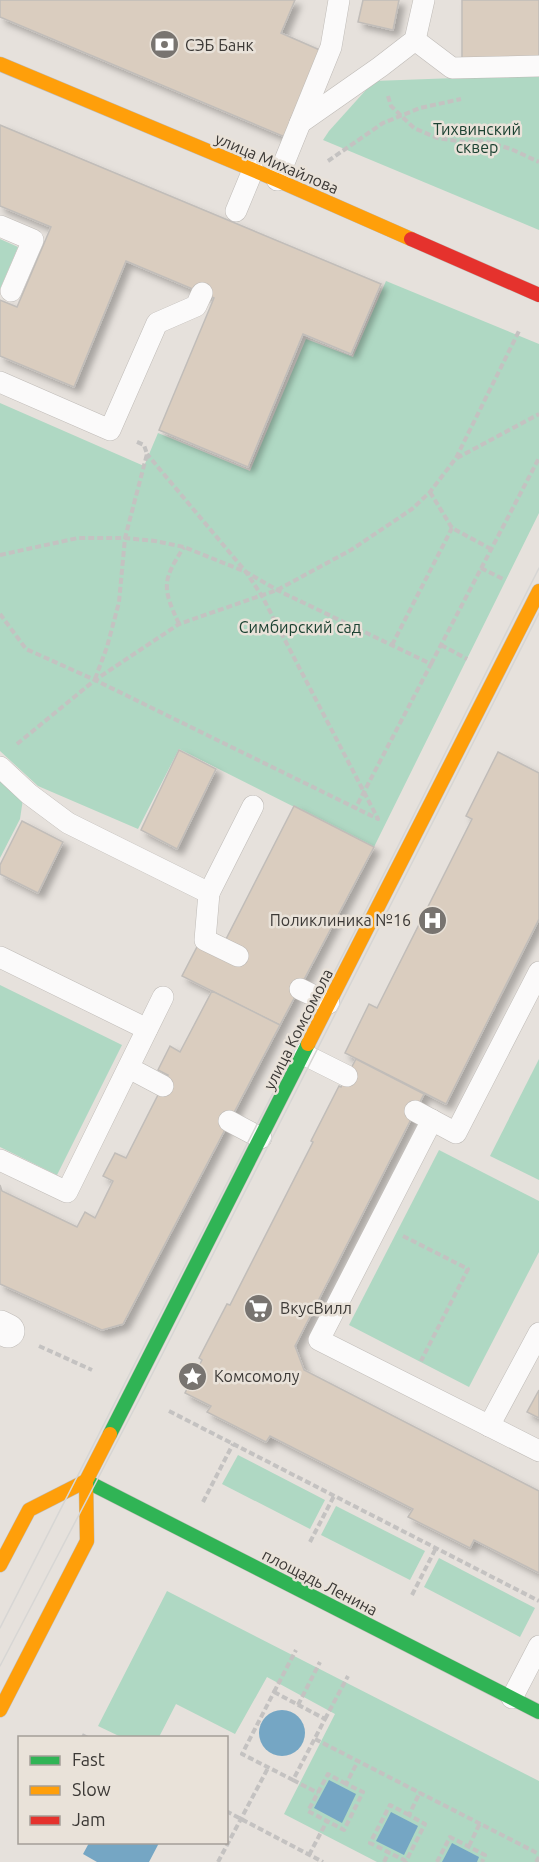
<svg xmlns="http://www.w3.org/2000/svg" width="539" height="1862" font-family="Ubuntu,sans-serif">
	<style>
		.green { fill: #afd8c3 }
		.water { fill: #75a6c4 }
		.building { fill: #dacdbf; stroke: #c1bdb9; stroke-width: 1.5; filter: url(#shadow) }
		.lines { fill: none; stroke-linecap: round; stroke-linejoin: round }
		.lane-casing { stroke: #bfbbb7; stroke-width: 22 }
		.street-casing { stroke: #bfbbb7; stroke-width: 34 }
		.fast-casing { stroke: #bfbbb7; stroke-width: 15 }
		.slow-casing { stroke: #bfbbb7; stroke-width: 15 }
		.jam-casing { stroke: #bfbbb7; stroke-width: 15 }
		.path { stroke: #c4c2c1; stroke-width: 4; stroke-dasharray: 6 3; stroke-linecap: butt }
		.lane { stroke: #fbfafa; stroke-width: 21 }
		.street { stroke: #fbfafa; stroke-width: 33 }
		.fast { stroke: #30b455; stroke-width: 14 }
		.slow { stroke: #ff9f0a; stroke-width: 14 }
		.jam { stroke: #e5322d; stroke-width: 14 }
		.tram { stroke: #d7d6d4; stroke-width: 1.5 }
		.labels { text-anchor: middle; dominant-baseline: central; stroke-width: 5; stroke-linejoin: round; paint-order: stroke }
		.poi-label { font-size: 16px; fill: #3c3936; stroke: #e9e2d9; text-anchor: start }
		.park-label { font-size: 16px; fill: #1c4232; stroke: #e9e2d9 }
		.street-label { font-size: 16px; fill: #3c3936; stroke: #e9e2d9 }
	</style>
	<defs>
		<filter id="shadow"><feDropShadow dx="5.5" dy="5.5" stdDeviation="3" flood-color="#0004"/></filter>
	</defs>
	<rect width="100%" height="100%" fill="#e6e1dc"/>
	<g class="green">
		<path d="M539,75V230L323,140L329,131L374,81Z"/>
		<path d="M0,239L18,247L0,289Z"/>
		<path d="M386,281L539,344V513L374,847L179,749L138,829L38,786L0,751V403L144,466L158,433L250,471L306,339L353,357Z"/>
		<path d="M0,780L23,799L20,819L0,858Z"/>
		<path d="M0,985L122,1045L57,1175L0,1147Z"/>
		<path d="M539,1059V1180L490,1156Z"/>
		<path d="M439,1150L539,1201V1252L469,1387L349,1325Z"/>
		<path d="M238,1455L325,1500L310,1529L222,1484Z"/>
		<path d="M336,1506L425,1551L410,1580L321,1535Z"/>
		<path d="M439,1558L535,1608L520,1637L424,1587Z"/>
		<path d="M167,1591L539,1781V1862H377L284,1814L335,1714L267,1677L235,1734L176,1704L159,1737H121L98,1726Z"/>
	</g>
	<g class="water">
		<circle cx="282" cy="1733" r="23"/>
		<path d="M329,1780L356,1794L342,1823L314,1808Z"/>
		<path d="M391,1812L418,1826L404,1855L376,1841Z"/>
		<path d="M89,1843V1842L159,1843L149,1862H97L83,1854Z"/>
		<path d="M452,1843L479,1857L477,1862H442Z"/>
	</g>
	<g class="building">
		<path d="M0,0H295L281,33L322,51L285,137L0,17Z"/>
		<path d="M363,0H399L393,30L358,22Z"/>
		<path d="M462,0H539V57L462,60Z"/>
		<path d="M0,125L381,284L351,354L303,334L248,467L159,430L214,298L126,261L74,387L0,356V300L17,307L51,227L0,206Z"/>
		<path d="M179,750L216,769L177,849L141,830Z"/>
		<path d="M498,752L539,773V919L446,1104L345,1053L369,1004L377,1008L472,819L466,816Z"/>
		<path d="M294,806L374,847L280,1025L182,976L198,945L225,941Z"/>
		<path d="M22,821L63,842L38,893L0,874V865Z"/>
		<path d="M212,991L280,1025L123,1324L102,1330L0,1284V1185L2,1191L77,1227L85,1212L95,1218L113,1181L103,1176L115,1153L126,1158L168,1075L158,1070L170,1046L180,1052Z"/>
		<path d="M356,1059L424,1094L295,1346L304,1370L539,1491V1573L474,1540L470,1548L408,1517L413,1509L270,1436L266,1442L207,1412L211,1406L185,1393L202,1360L199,1358L227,1304L230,1305L313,1142L311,1141L339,1086L341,1087Z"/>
		<path d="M539,1390V1418L527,1412Z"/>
	</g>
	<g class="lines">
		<defs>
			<g id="lane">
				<path d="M415,40L452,68L539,66"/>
				<path d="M300,123L380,67L415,40L424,0"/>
				<path d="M277,180L331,47L339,0"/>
				<path d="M236,211L253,170"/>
				<path d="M0,226L33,240L11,291"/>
				<path d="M0,382L110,430L157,323L196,306L202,293"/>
				<path d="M0,767L29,794L68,823L209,893L205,940L238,956"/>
				<path d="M209,893L253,806"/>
				<path d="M0,957L147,1029"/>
				<path d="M300,989L329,1003"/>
				<path d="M303,1054L347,1076"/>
				<path d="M129,1068L163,1086"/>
				<path d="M415,1111L456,1133L539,972"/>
				<path d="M432,1120L319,1340L539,1451"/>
				<path d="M229,1121L261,1138"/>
				<path d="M0,1160L67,1192L163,997"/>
				<path d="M489,1426L539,1333"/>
				<path d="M512,1698L539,1646"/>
			</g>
			<path id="street" d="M0,1327L8,1331"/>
			<g id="fast">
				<path d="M110,1434L308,1044"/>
				<path d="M86,1481L539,1712"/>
			</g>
			<g id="slow">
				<path d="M0,64L277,180L411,239"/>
				<path d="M308,1044L539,591"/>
				<path d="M0,1565L29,1510L86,1481"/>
				<path d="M0,1710L87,1541L86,1481L110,1434"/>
			</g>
			<path id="jam" d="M411,239L539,295"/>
		</defs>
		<use href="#lane" class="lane-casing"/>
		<use href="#street" class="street-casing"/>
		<use href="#fast" class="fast-casing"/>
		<use href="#slow" class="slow-casing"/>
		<use href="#jam" class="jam-casing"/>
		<g class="path">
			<path d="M388,96L391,106L414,128L437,138L464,142L484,141L511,149L539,162"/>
			<path d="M328,161L383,123L420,108L461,99"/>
			<path d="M457,458L539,414"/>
			<path d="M430,492L452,528L491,549"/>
			<path d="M0,555L78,538H125L155,541L184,547L246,572L277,590L431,664L355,809"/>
			<path d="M481,568L505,580"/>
			<path d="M0,614L26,649L95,680L378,819L262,596L246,572L147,454"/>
			<path d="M179,624C162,587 162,581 184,547"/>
			<path d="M392,645L452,528"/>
			<path d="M441,645L467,659"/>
			<path d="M431,664L539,458"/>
			<path d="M95,679L107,647L119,602L125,538L147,454L144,445L135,441"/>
			<path d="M17,744L95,680L179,624L277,590L351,550L412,509L430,492L456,458L520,329"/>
			<path d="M403,1236L468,1269L421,1361"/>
			<path d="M39,1346L92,1370"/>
			<path d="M169,1411L539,1601"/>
			<path d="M203,1502L233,1444"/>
			<path d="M310,1542L334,1496"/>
			<path d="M412,1595L436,1548"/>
			<path d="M274,1692L325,1719L293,1780L242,1754Z"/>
			<path d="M274,1692L296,1650"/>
			<path d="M298,1705L320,1662"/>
			<path d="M325,1719L348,1676"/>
			<path d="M82,1735L88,1738"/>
			<path d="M315,1739L539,1854"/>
			<path d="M293,1780L318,1793"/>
			<path d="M346,1784L328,1774L308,1811L344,1830L363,1792L346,1784L358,1761"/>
			<path d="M226,1811L323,1862"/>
			<path d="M409,1815L390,1805L370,1843L406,1861L425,1824L409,1815L420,1792"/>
			<path d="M469,1846L480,1823"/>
			<path d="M309,1855L327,1821"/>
			<path d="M218,1862L268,1768"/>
			<path d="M384,1862L389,1852"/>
			<path d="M437,1862L450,1837L485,1855L482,1862"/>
			<path d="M536,1862L539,1857"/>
		</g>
		<use href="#lane" class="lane"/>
		<use href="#street" class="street"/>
		<use href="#fast" class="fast"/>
		<use href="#slow" class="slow"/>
		<use href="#jam" class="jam"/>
		<g class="tram">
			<path d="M0,1628C182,1276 359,921 539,568"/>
			<path d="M0,1666L141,1396L539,613"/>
		</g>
	</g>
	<defs>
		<symbol id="bank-disc" viewBox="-11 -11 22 22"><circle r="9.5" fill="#787470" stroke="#e9e2d9"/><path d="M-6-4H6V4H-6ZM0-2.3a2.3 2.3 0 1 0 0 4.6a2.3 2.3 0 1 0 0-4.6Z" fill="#fff"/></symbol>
		<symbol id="hospital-disc" viewBox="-11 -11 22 22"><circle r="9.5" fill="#787470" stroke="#e9e2d9"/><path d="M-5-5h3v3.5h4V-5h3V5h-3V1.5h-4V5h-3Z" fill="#fff"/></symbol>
		<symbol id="supermarket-disc" viewBox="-11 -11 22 22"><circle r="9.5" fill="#787470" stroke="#e9e2d9"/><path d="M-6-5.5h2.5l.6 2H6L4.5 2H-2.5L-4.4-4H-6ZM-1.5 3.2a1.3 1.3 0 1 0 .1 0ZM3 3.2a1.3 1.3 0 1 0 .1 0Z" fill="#fff"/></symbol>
		<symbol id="sight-disc" viewBox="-11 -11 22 22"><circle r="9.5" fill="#787470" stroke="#e9e2d9"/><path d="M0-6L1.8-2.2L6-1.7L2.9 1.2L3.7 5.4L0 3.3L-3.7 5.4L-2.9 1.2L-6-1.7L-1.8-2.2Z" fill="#fff"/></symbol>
	</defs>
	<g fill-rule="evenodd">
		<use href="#bank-disc" x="148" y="28" width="33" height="33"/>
		<use href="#hospital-disc" x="416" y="904" width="33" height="33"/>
		<use href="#supermarket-disc" x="242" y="1292" width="33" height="33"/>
		<use href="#sight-disc" x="176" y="1360" width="33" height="33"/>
	</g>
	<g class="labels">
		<g class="poi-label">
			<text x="185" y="45">СЭБ Банк</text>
			<text x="411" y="920" text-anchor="end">Поликлиника №16</text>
			<text x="280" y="1308">ВкусВилл</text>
			<text x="214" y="1376">Комсомолу</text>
		</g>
		<g class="park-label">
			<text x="477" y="129">Тихвинский<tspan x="477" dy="18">сквер</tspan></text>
			<text x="300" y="627">Симбирский сад</text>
		</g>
		<g class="street-label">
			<text transform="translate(277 163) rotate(23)">улица Михайлова</text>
			<text transform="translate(298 1029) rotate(-63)">улица Комсомола</text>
			<text transform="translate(320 1582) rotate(27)">площадь Ленина</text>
		</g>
	</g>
	<rect x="18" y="1736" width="210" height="108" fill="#e9e2d9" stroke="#a49e98" stroke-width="1.5"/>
	<rect x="30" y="1756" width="30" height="9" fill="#30b455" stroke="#a49e98" stroke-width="1.5"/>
	<text x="72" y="1766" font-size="18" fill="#3c3936">Fast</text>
	<rect x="30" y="1786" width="30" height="9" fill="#ff9f0a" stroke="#a49e98" stroke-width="1.5"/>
	<text x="72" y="1796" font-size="18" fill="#3c3936">Slow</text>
	<rect x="30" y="1816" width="30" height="9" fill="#e5322d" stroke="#a49e98" stroke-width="1.5"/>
	<text x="72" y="1826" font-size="18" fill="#3c3936">Jam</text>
</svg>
